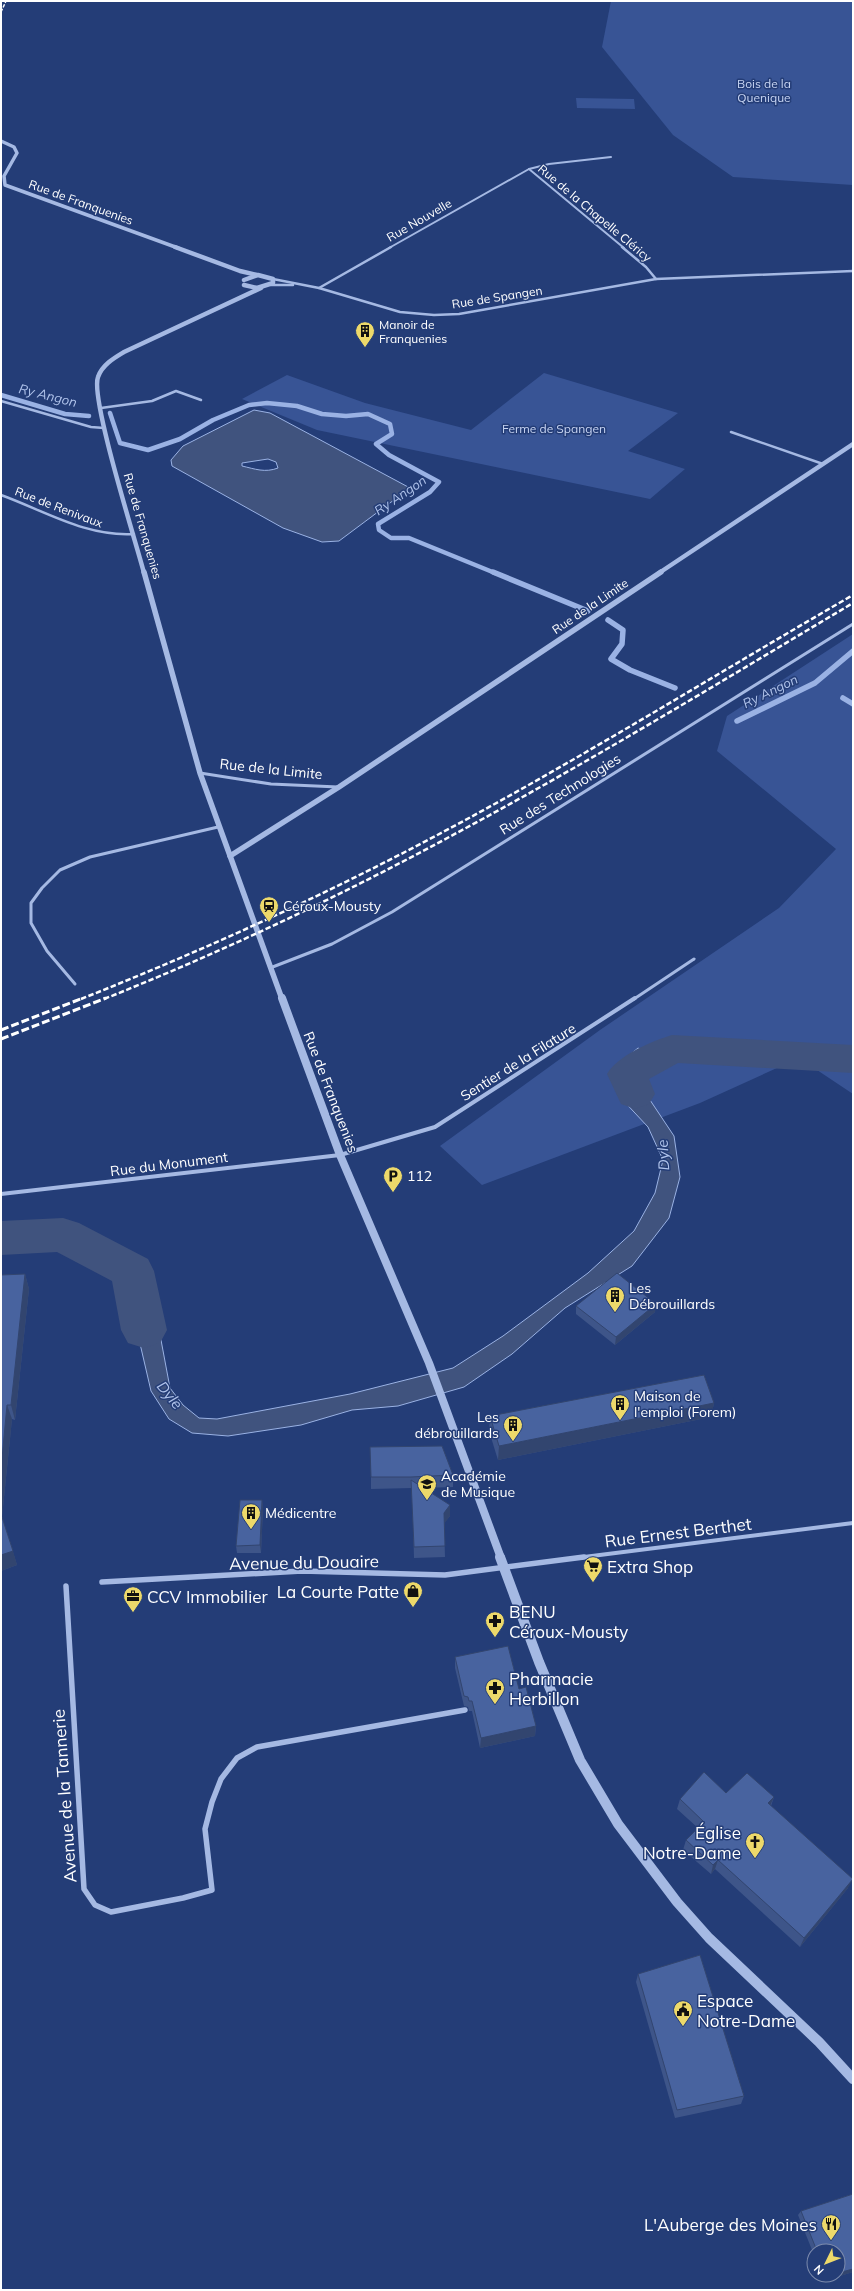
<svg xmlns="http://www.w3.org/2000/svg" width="854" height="2291" font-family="Mulish,sans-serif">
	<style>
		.green { fill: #385495 }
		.water { fill: #40537e; stroke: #9ab2e4; fill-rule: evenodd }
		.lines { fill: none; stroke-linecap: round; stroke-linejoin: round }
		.stream-far1 { stroke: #9ab2e4; stroke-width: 4.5 }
		.stream { stroke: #9ab2e4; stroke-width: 5.5 }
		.river { fill: #40537e; fill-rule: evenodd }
		.minor-far4 { stroke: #a5b9e3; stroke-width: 2 }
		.minor-far3 { stroke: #a5b9e3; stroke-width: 2.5 }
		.minor-far2 { stroke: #a5b9e3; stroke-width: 3 }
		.minor-far1 { stroke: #a5b9e3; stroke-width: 4 }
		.minor { stroke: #a5b9e3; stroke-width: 5.5 }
		.tertiary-far4 { stroke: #a5b9e3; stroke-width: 3.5 }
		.tertiary-far3 { stroke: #a5b9e3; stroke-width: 4.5 }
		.tertiary-far2 { stroke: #a5b9e3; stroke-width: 5.5 }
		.tertiary-far1 { stroke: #a5b9e3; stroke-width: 8 }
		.tertiary { stroke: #a5b9e3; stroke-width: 10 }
		.rail-far2 { stroke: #fff; stroke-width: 1.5; stroke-dasharray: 3.5 1.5; stroke-linecap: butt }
		.rail-far1 { stroke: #fff; stroke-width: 2.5; stroke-dasharray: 5.5 2.5; stroke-linecap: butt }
		.rail { stroke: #fff; stroke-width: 3; stroke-dasharray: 8 3; stroke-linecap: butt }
		.wall { fill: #3e5589 }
		.shaded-wall { fill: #32456f }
		.building { fill: #48639f; stroke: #32456f }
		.labels { text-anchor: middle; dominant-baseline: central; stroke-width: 3; stroke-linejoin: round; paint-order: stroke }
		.far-park-label { font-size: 12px; fill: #c8d5f3; stroke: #243d77 }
		.far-street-label { font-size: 12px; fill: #fff; stroke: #243d77 }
		.far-poi-label { font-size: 12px; fill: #fff; stroke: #243d77; text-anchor: start }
		.far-water-label { font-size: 13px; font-style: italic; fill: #b0c3eb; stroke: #243d77 }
		.street-label { font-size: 14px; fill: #fff; stroke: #243d77 }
		.poi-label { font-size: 14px; fill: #fff; stroke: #243d77; text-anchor: start }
		.water-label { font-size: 15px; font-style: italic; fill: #b0c3eb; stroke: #243d77 }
		.near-street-label { font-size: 17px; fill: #fff; stroke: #243d77 }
		.near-poi-label { font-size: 17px; fill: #fff; stroke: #243d77; text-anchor: start }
	</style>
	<rect width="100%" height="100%" fill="#243d77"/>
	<g class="green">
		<path d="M611,1H853V185L733,177L673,135L602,47Z"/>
		<path d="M576,98L634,99L635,109L577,108Z"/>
		<path d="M544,373L678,413L628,451L685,469L650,499L317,430L242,399L287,375L365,403L471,430Z"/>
		<path d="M853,634V1094L799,1058L700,1103L482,1185L440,1146L600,1030L779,908L836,849L717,751L727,716Z"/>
	</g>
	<g class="water">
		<path d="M254,410L270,413L410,488L339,541L322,542L283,528L172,466L171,460L183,446ZM268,459L276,462L278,468C265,473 255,469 242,466V463Z"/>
		<path d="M638,1048L664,1059L653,1062L640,1073L642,1088L674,1136L680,1177L669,1218L632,1266L565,1308L512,1354L464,1387L398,1406L352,1410L301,1425L228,1436L192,1433L169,1419L151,1391L128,1292L101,1259L67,1241H30L1,1247V1233L36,1229L81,1230L111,1249L139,1281L161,1340L170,1388L183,1405L199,1418L217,1419L350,1394L453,1368L503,1336L588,1273L634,1231L655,1193L663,1160L648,1127L620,1097L614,1068Z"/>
	</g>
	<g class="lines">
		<g class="stream-far1">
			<path d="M1,395L65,414L89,416"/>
			<path d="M110,413L120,443L148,450L180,439L213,420L249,405L267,403L297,406L322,414L346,416L368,414L390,424L392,434L376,444L389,455L439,482L430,492L378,524L379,530L391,538H409L495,573"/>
		</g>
		<g class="stream">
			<path d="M493,572L588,611"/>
			<path d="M608,620L623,630L622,644L611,659L630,670L675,688"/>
			<path d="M843,698L853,704"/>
			<path d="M737,721L815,683L853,651"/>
		</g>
		<g class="river">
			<path d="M672,1035L853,1045V1073L678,1063L649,1079L655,1094L649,1104L635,1109L621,1104L607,1074C617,1056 652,1041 672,1035Z"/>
			<path d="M63,1218L79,1223L148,1259L154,1271L167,1330L160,1343L144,1348L128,1343L121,1330L112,1281L57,1252L1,1255V1221Z"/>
		</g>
		<g class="minor-far4">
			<path d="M529,169L624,248"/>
			<path d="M389,248L529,169L549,164L611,157"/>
		</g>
		<g class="minor-far3">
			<path d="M622,247L646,267L656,279"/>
			<path d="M273,279L319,288L400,312L434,315L459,314L656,279L853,271"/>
			<path d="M271,285H293"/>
			<path d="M319,288L391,247"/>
			<path d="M1,401L91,427L104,428"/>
			<path d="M101,408L152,401L176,391L201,400"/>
			<path d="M731,432L823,464"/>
			<path d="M1,495C45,511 86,537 134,534"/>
		</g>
		<g class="minor-far2">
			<path d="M200,773L271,784L338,787"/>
			<path d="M270,968L332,944L392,912L853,624"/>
			<path d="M75,984L47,951L31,923V903L42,888L60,870L90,857L218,827"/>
			<path d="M634,999L694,959"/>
		</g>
		<g class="minor-far1">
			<path d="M1,1194L340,1155L435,1127L635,998"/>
			<path d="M576,1558L853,1523"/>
		</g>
		<g class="minor">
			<path d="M102,1582L302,1571L445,1575L584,1557"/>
			<path d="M66,1586L84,1889L95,1905L111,1912L183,1898L212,1890L205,1829L212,1802L221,1779L237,1758L257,1747L465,1710"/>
		</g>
		<path class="tertiary-far4" d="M1,141L14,147L17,153L4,176L5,185L178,248"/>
		<g class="tertiary-far3">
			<path d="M175,247L240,271L257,275"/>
			<path d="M244,280L258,275L273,279V283L257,288L244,285"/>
			<path d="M144,573C136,542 90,398 98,377C102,365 114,358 124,352L261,288"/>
			<path d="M659,573L853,444"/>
		</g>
		<g class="tertiary-far2">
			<path d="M144,572L200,773L282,999"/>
			<path d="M230,856L339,787L661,572"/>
		</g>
		<path class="tertiary-far1" d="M282,998L340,1155L429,1363L501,1558"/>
		<path class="tertiary" d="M500,1557L539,1662L580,1760L618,1824L677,1902L709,1938L819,2042L853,2079"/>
		<path class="rail-far2" d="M1,12L6,1"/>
		<g class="rail-far1">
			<path d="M81,999C204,950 325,895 443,832C582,758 716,674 853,595"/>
			<path d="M104,999C222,952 338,897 451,836C588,763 720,682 853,603"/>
		</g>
		<g class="rail">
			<path d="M1,1030L83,998"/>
			<path d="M1,1039L106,998"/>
		</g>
	</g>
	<g class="wall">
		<path d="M25,1274L29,1289L15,1420L12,1419L2,1517L17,1565L1,1571V1275Z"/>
		<path d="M656,1304L655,1312L615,1345L576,1314V1306Z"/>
		<path d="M714,1403L711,1417L498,1460L489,1431L490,1416Z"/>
		<path d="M453,1475V1487L423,1488L450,1516L444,1523L445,1557L414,1558L412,1488L371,1489V1477Z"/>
		<path d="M262,1500L263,1508L261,1553H237L236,1546Z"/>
		<path d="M455,1657L519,1689L536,1726L535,1736L480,1748L472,1711H469L468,1707L464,1706L455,1668Z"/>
		<path d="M726,1793L774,1797L771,1806L848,1888L800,1947L715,1869L711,1874L683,1850L686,1840L698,1828L677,1809L680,1799Z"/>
		<path d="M638,1974L744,2096L741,2104L675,2118L636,1982Z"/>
		<path d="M853,2194V2272L824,2281L822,2275H838V2251H814V2255L798,2215L801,2211Z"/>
	</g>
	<g class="shaded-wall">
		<path d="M25,1274L29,1289L15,1420L11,1405Z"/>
		<path d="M656,1304L655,1312L615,1345L616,1337Z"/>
		<path d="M714,1403L711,1417L498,1460L499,1446Z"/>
		<path d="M7,1405L12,1419L2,1517L1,1514V1469Z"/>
		<path d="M262,1500L263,1508L261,1553L260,1545Z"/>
		<path d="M450,1505V1516L444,1524V1513Z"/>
		<path d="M13,1551L17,1565L1,1571V1555Z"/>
		<path d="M536,1726L535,1736L480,1748L481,1738Z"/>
		<path d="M774,1797L770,1806L768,1803Z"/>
		<path d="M718,1860L715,1869L711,1874L713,1865Z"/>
		<path d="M853,1879L848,1888L800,1947L804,1938Z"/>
		<path d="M853,2269V2272L824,2281L827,2277L833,2275H838V2273Z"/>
	</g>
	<g class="building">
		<path d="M617,1273L656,1304L616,1337L576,1306Z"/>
		<path d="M25,1274L11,1405H7L1,1469V1275Z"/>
		<path d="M704,1375L714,1403L499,1446L490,1416Z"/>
		<path d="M442,1446L453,1475L411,1477H371L370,1447Z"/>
		<path d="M411,1480L450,1505L444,1513L445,1546L414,1547Z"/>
		<path d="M240,1500H262L260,1545L236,1546Z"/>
		<path d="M1,1514L13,1551L1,1555Z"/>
		<path d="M508,1646L519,1689L526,1687L536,1726L481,1738L472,1701H469L468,1697L464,1696L455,1657Z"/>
		<path d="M704,1772L726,1793L747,1773L774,1797L768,1803L853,1879L804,1938L718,1860L713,1865L686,1840L704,1822L680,1799Z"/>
		<path d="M700,1955L744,2096L677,2110L638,1974Z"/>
		<path d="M853,2194V2269L838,2273V2251H817L801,2211Z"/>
	</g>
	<defs>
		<symbol id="building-pin" viewBox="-11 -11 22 30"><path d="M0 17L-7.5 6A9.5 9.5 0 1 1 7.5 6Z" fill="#edd96a" stroke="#243d77"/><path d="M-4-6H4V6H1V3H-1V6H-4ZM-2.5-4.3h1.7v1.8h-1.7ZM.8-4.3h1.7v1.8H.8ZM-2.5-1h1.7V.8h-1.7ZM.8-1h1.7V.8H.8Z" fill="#111"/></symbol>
		<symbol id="station-pin" viewBox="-11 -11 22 30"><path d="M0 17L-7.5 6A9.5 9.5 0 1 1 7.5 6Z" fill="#edd96a" stroke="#243d77"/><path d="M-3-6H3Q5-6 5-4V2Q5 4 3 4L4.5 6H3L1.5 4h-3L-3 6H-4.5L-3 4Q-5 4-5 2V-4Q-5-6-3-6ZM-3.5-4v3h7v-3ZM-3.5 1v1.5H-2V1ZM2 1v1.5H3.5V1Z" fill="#111"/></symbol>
		<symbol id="parking-pin" viewBox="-11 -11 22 30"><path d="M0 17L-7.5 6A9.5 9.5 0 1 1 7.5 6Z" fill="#edd96a" stroke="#243d77"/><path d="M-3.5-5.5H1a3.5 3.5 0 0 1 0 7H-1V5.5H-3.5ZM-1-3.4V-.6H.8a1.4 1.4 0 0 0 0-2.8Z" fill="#111"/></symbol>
		<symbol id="school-pin" viewBox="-11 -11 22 30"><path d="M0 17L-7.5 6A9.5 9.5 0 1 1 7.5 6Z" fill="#edd96a" stroke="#243d77"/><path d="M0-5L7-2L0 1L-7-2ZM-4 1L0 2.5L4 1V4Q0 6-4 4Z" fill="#111"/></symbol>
		<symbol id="supermarket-pin" viewBox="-11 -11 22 30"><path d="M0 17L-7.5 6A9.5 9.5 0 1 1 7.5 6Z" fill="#edd96a" stroke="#243d77"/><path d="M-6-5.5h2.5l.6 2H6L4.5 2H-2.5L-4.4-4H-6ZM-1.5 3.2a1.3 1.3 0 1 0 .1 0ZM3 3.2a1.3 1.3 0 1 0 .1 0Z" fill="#111"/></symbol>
		<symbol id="shop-pin" viewBox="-11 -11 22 30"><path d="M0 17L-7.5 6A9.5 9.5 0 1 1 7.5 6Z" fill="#edd96a" stroke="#243d77"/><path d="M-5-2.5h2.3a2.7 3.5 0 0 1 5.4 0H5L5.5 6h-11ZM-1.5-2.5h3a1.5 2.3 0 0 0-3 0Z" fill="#111"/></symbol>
		<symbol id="office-pin" viewBox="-11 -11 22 30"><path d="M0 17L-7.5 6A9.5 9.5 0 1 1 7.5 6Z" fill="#edd96a" stroke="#243d77"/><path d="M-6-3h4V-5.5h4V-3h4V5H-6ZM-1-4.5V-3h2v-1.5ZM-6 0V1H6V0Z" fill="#111"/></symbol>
		<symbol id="pharmacy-pin" viewBox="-11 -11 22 30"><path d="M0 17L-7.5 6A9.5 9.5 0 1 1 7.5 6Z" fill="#edd96a" stroke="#243d77"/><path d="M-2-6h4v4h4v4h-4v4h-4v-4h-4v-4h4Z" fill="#111"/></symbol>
		<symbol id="church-pin" viewBox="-11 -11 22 30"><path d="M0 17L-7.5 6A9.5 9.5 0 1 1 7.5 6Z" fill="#edd96a" stroke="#243d77"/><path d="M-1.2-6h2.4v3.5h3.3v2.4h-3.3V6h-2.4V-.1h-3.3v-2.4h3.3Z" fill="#111"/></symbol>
		<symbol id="civic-pin" viewBox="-11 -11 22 30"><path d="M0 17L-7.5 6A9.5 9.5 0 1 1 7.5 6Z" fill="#edd96a" stroke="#243d77"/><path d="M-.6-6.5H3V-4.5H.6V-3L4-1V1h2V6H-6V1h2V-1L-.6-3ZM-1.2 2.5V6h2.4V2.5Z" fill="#111"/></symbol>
		<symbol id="restaurant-pin" viewBox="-11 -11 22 30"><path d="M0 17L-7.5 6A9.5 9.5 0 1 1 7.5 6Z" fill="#edd96a" stroke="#243d77"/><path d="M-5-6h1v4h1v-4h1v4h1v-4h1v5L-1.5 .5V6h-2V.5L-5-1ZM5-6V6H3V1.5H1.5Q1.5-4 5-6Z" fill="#111"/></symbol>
	</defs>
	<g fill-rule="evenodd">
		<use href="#building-pin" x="354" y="320" width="22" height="30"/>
		<use href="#station-pin" x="258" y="895" width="22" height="30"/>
		<use href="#parking-pin" x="382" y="1165" width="22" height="30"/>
		<use href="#building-pin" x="604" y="1285" width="22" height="30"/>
		<use href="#building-pin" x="609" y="1393" width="22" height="30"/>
		<use href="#building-pin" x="502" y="1414" width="22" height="30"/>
		<use href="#school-pin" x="416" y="1473" width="22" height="30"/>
		<use href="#building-pin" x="240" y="1502" width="22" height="30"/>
		<use href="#supermarket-pin" x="582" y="1555" width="22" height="30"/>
		<use href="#shop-pin" x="402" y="1580" width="22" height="30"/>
		<use href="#office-pin" x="122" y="1585" width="22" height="30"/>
		<use href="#pharmacy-pin" x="484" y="1610" width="22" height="30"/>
		<use href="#pharmacy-pin" x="484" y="1677" width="22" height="30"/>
		<use href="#church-pin" x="744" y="1831" width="22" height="30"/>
		<use href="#civic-pin" x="672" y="1999" width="22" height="30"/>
		<use href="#restaurant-pin" x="820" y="2213" width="22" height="30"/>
	</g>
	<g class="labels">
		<g class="far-park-label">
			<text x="764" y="83">Bois de la<tspan x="764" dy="14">Quenique</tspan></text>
			<text x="554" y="428">Ferme de Spangen</text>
		</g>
		<g class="far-street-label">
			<text transform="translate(81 202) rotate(20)">Rue de Franquenies</text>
			<text transform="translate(595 213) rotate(40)">Rue de la Chapelle Cléricy</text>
			<text transform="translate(419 220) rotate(-30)">Rue Nouvelle</text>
			<text transform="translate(497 297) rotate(-9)">Rue de Spangen</text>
			<text transform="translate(59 507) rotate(21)">Rue de Renivaux</text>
			<text transform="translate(143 526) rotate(74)">Rue de Franquenies</text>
			<text transform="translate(590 606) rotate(-34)">Rue de la Limite</text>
		</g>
		<g class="far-poi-label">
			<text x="379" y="324">Manoir de<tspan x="379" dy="14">Franquenies</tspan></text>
		</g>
		<g class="far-water-label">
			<text transform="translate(48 395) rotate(14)">Ry Angon</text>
			<text transform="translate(400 495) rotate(-34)">Ry Angon</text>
			<text transform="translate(770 691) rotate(-26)">Ry Angon</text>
		</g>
		<g class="street-label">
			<text transform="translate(271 769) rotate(6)">Rue de la Limite</text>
			<text transform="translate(560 794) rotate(-32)">Rue des Technologies</text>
			<text transform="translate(518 1062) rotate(-32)">Sentier de la Filature</text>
			<text transform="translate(331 1092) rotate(69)">Rue de Franquenies</text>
			<text transform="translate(169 1164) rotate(-7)">Rue du Monument</text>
		</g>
		<g class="poi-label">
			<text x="283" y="906">Céroux-Mousty</text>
			<text x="407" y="1176">112</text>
			<text x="629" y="1288">Les<tspan x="629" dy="16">Débrouillards</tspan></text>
			<text x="634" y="1396">Maison de<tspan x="634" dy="16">l'emploi (Forem)</tspan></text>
			<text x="499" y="1417" text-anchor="end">Les<tspan x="499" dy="16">débrouillards</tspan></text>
			<text x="441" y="1476">Académie<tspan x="441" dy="16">de Musique</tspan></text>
			<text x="265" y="1513">Médicentre</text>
		</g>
		<g class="water-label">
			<text transform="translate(663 1155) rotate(-93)">Dyle</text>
			<text transform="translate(170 1395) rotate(51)">Dyle</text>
		</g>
		<g class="near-street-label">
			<text transform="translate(678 1532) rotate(-7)">Rue Ernest Berthet</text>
			<text transform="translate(304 1562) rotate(-1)">Avenue du Douaire</text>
			<text transform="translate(64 1796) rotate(-94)">Avenue de la Tannerie</text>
		</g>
		<g class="near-poi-label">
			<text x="607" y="1566">Extra Shop</text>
			<text x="399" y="1591" text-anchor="end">La Courte Patte</text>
			<text x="147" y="1596">CCV Immobilier</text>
			<text x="509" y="1611">BENU<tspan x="509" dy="20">Céroux-Mousty</tspan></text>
			<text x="509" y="1678">Pharmacie<tspan x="509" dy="20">Herbillon</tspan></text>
			<text x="741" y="1832" text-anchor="end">Église<tspan x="741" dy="20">Notre-Dame</tspan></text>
			<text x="697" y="2000">Espace<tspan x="697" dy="20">Notre-Dame</tspan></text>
			<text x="817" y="2224" text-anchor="end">L'Auberge des Moines</text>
		</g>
	</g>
	<rect width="854" height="2291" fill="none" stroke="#ffffff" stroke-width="4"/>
	<g transform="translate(826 2263) rotate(227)"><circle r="19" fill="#243d77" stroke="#7c8bad"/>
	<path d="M0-3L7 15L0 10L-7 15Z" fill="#edd96a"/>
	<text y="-6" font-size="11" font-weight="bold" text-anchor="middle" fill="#ffffff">N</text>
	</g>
</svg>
